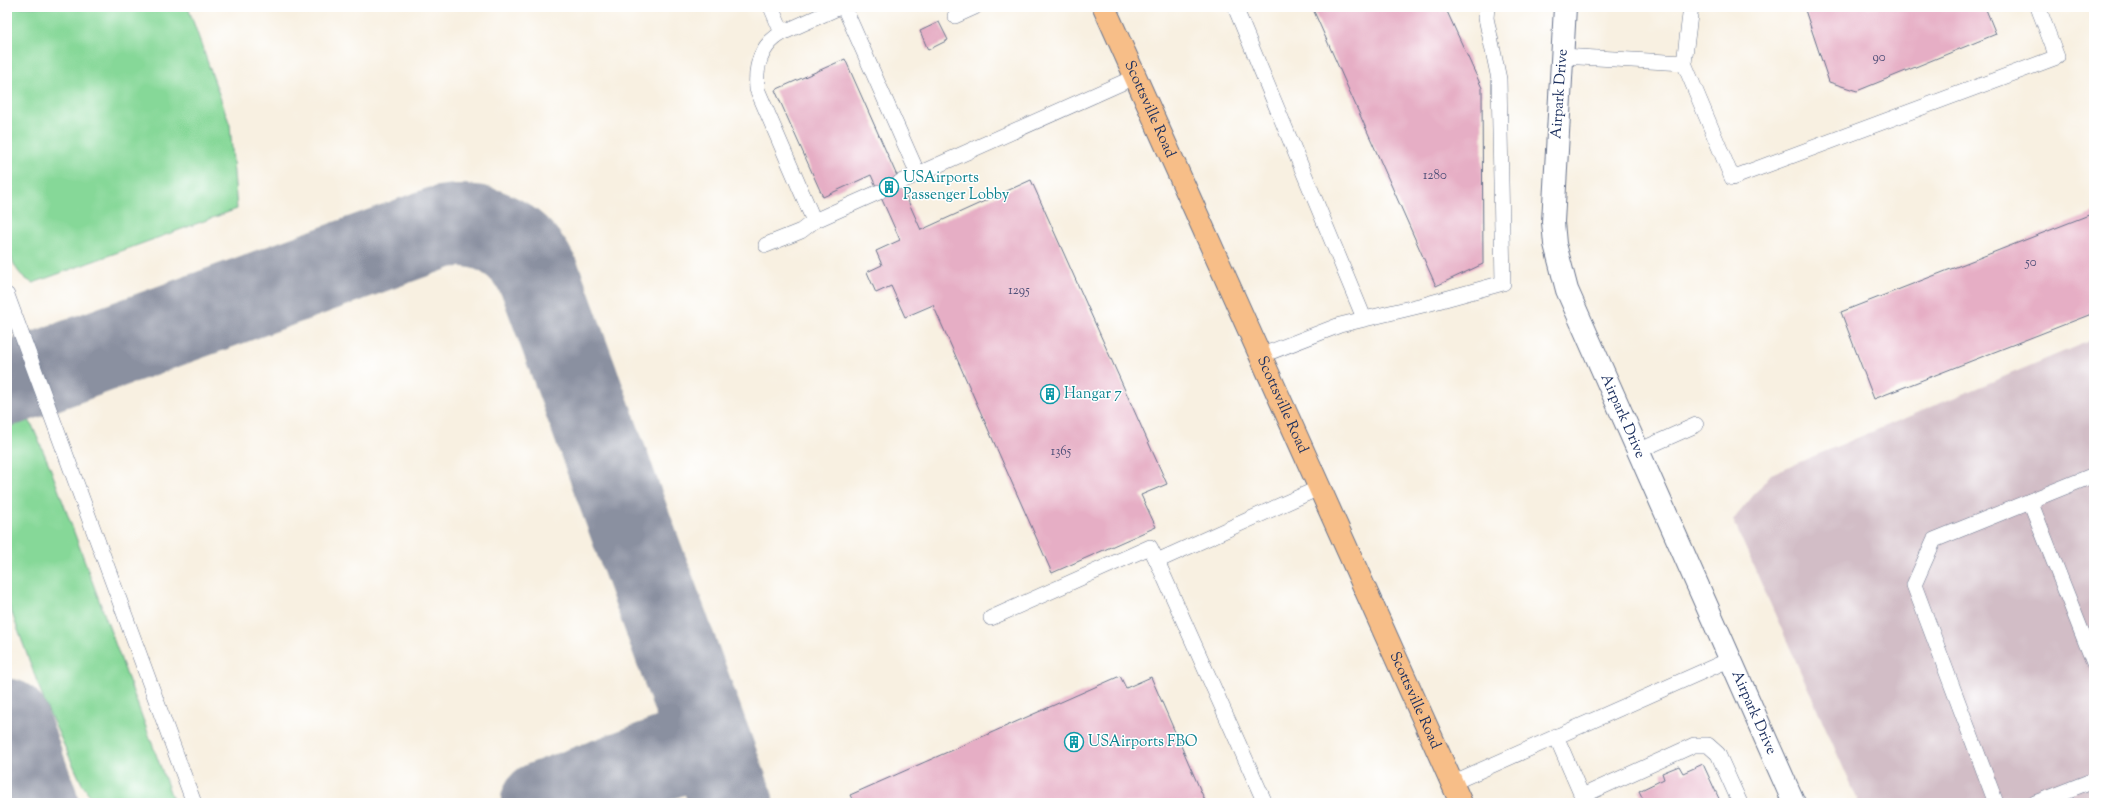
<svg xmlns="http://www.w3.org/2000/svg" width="2101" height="810" font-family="'Sorts Mill Goudy',serif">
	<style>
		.industrial { fill: #d2bdc6 }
		.green { fill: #86d898; stroke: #50847b }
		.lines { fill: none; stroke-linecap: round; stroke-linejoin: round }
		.taxiway { stroke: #8a90a0; stroke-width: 83 }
		.building { fill: #e6aec5 }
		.service-casing { stroke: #68738c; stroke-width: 16 }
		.minor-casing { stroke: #68738c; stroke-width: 24 }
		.primary-casing { stroke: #68738c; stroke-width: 24 }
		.service { stroke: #fff; stroke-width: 15 }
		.minor { stroke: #fff; stroke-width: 22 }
		.primary { stroke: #f7be88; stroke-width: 22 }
		.labels { text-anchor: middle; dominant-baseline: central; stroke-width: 3; stroke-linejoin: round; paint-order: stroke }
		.number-label { font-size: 13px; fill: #4e4f78 }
		.street-label { font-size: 15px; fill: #1b2f5e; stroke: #fff }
		.culture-label { font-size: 15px; fill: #0d838f; stroke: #fff; text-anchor: start }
	</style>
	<rect width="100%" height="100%" fill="#fff"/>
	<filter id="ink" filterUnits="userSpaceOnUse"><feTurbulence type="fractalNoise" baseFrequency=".025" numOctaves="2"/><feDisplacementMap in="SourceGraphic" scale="8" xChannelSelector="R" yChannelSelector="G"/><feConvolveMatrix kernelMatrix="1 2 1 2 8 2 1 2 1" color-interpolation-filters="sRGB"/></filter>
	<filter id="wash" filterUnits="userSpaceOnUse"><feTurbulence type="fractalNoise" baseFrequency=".012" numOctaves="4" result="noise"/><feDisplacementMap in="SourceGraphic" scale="16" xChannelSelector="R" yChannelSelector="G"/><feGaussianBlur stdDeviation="0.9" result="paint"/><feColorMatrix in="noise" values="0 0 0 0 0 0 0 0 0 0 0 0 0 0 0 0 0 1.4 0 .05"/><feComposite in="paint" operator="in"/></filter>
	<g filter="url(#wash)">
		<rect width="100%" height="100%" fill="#f8f0e1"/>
		<path class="industrial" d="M2094,339V803H1859L1733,520L1771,474Z"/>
		<g class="green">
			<path d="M7,7H188L230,125L237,209L33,283C16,275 13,262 7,246Z"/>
			<path d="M24,419H28L32,425L50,467L174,803H95L82,784L46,706L7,600V428Z"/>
		</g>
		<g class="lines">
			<g class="taxiway">
				<path d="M7,385L439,228C484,218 523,240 541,282L732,803"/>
				<path d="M7,720L37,803"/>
				<path d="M542,803L708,742"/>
			</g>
		</g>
		<g id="blocks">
			<g class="building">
				<path d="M1312,7H1445L1482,88L1483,264L1436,286Z"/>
				<path d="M1804,7H1985L1996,34L1857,91L1829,82Z"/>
				<path d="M939,22L948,40L928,50L920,31Z"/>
				<path d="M845,59L921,230L1031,180L1167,484L1141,495L1156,527L1052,573L933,305L905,317L891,286L876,293L867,272L882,265L876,251L900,240L871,175L823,197L775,90Z"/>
				<path d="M2094,213V313L1874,399L1841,312Z"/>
				<path d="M1120,676L1126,688L1151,677L1206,803H854L850,795Z"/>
				<path d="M1703,764L1721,803H1645L1639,791L1664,779L1662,773L1679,766L1683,773Z"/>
			</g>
		</g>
	</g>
	<g filter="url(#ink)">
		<use href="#blocks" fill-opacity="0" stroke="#68738c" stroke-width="1"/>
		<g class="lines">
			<defs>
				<g id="service">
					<path d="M771,7L782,33L840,7"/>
					<path d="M844,7L918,174"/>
					<path d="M1235,7L1364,318"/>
					<path d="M955,16L975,7"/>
					<path d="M782,33C761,45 755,66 757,89L814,221L879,192"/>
					<path d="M1562,56L1684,63L1732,178L2057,57L2038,7"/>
					<path d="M1684,63L1691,7"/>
					<path d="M900,182L1135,77"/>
					<path d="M766,245L801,231L814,221"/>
					<path d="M7,295L194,803"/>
					<path d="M1260,356L1340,325L1427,304L1503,283L1499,79L1486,18L1487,7"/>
					<path d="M1638,451L1696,425"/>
					<path d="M2030,501L2094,663"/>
					<path d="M991,618L1150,547L1157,561"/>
					<path d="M1556,736L1585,803"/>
					<path d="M1452,783L1731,659"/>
					<path d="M1582,796L1694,745H1708L1718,754L1740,803"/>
					<path d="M1265,803L1157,561L1319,488"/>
					<path d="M1996,803L1914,585L1934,540L2094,475"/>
					<path d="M2035,803L2094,780"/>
				</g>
				<g id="minor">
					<path id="s1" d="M1565,7L1553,222L1555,244L1567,290L1794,803"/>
				</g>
				<g id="primary">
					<path id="s2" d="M1104,7L1461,803"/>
				</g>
			</defs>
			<use href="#service" class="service-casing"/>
			<use href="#minor" class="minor-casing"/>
			<use href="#primary" class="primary-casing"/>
			<use href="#service" class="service"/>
			<use href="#minor" class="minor"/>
			<use href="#primary" class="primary"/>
		</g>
	</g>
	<defs>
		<symbol id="building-ring" viewBox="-11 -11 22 22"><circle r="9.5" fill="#fff" stroke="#0f9aa8" stroke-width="1.5"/><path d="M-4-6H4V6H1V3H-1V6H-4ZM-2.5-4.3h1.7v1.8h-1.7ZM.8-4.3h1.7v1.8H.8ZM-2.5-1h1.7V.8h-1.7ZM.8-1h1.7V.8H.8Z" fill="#0f9aa8"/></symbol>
	</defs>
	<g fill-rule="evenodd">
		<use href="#building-ring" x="878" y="176" width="22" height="22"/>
		<use href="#building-ring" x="1039" y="383" width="22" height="22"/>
		<use href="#building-ring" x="1063" y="731" width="22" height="22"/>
	</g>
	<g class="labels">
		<g class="number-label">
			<text x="1879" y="58">90</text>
			<text x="1435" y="176">1280</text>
			<text x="2031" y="263">50</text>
			<text x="1019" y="291">1295</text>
			<text x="1061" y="452">1365</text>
		</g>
		<g class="street-label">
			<text transform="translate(1560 94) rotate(-86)">Airpark Drive</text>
			<text stroke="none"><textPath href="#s2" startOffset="112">Scottsville Road</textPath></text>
			<text stroke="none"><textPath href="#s2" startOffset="436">Scottsville Road</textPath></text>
			<text stroke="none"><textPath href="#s1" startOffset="423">Airpark Drive</textPath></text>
			<text stroke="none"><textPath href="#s2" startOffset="760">Scottsville Road</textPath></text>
			<text stroke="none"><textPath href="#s1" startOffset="747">Airpark Drive</textPath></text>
		</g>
		<g class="culture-label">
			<text x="903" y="178">USAirports<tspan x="903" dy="17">Passenger Lobby</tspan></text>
			<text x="1064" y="394">Hangar 7</text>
			<text x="1088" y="742">USAirports FBO</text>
		</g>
	</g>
	<rect width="2101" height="810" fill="none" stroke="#fff" stroke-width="24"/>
</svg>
